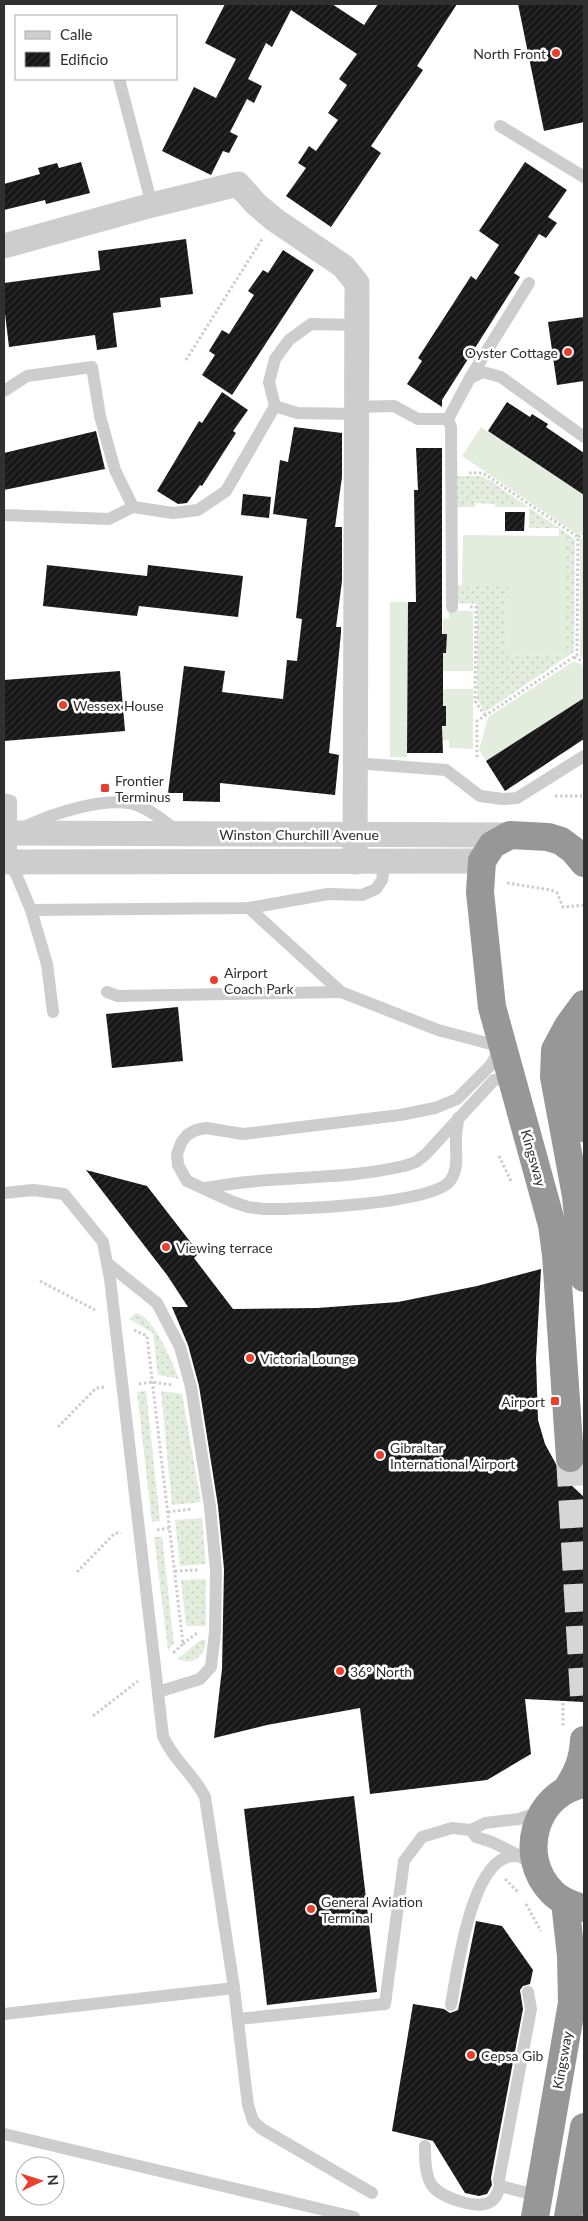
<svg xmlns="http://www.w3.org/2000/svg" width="588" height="2221" font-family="Lato,sans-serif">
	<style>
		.grass { fill: url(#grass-dots) }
		.garden { fill: #e3eddd }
		.building { fill: url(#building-hatch) }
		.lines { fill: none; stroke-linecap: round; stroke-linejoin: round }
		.highway-tunnel { stroke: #d6d6d6; stroke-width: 28; stroke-dasharray: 28 14; stroke-linecap: butt }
		.path { stroke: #cdcdcd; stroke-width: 3; stroke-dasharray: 2.5 2.5; stroke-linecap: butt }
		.lane { stroke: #cdcdcd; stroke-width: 12 }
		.street { stroke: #cdcdcd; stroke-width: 25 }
		.highway { stroke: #979797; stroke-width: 28 }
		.poi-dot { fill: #ec3e2d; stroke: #fff; stroke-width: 2 }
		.labels { text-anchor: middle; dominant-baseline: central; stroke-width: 5; stroke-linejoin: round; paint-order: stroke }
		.poi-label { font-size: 14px; fill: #303030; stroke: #fff; text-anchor: start }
		.street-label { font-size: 14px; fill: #303030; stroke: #fff }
	</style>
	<defs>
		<pattern id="grass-dots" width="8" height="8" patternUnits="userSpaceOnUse" patternTransform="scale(1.25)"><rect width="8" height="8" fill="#e3eddd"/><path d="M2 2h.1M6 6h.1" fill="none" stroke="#c3ccbe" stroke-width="1.8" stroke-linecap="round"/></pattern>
		<pattern id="building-hatch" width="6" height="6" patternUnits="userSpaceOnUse" patternTransform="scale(1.25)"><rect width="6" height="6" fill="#171717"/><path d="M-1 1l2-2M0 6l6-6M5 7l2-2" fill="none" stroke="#303030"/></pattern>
	</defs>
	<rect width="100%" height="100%" fill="#fff"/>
	<g class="grass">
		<path d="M457,476H483L575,539L574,652L485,712L477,699V604L457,603V585H508L507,654L564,655L565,536H559V528H529V507H495V504L475,503V507H457Z"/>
		<path d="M136,1313C153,1315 173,1363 179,1379L158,1375L153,1333L129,1319Z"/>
		<path d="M146,1391L160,1521L152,1522L137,1392Z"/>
		<path d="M161,1391L182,1394L201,1502L172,1505Z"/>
		<path d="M202,1518L206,1564L180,1566L175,1520Z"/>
		<path d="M154,1537H162L174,1644L168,1650Z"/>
		<path d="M206,1579V1626H186L181,1580Z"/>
		<path d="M201,1640H206C205,1657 193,1666 177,1659Z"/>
	</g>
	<g class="garden">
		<path d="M481,427L584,495V530L578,535L462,456Z"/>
		<path d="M463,535L566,536L565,655L507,654L508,585H462Z"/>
		<path d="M584,536V659L580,656V539Z"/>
		<path d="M390,602H408L407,757H390Z"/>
		<path d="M449,610L473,611V671H443V653H446L447,634H443V619L449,618Z"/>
		<path d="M574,661L584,666V698L486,761L479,750L488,717Z"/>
		<path d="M443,689H473V749L449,748V740H442L443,726L446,725V707L442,706Z"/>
	</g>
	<g class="building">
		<path d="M225,4H332L364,25L378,4H457L417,66L423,70L371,146L381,153L331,227L286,196L306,168L298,163L309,146L316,151L338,120L328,113L347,85L339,79L357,54L291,10L272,47L266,43L248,79L262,86L254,103L247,99L230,132L238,136L229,153L223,151L211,175L162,151L194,87L216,98L236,59L205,43Z"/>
		<path d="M518,4H584V122L544,131Z"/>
		<path d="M81,162L90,193L46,204L45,200L4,210V184L40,174L38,168L57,163L59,168Z"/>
		<path d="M525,162L567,190L548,217L557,223L546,238L539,234L514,273L520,277L442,400V407L407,384L422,361L418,358L471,276L476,280L499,245L479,231Z"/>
		<path d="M186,239L193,294L160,298L161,307L113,313L117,347L97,350L95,335L9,347L4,305V283L100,270L98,251Z"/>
		<path d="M283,250L314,270L232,395L202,375L215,355L209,351L222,330L229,334L254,295L248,291L263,270L268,273Z"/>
		<path d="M584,317V381L557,385L548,322Z"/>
		<path d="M222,392L248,410L233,431L236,433L202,486L200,485L187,503L178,504L157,491L199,421L202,423Z"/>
		<path d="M507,402L530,417L532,414L548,424L546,427L584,453V495L488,431Z"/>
		<path d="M294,427L342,433V477L335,527H342V581L336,627H341V633L329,753L339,755L335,795L220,783V802L183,801V793H168L184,666L225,671L222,692L283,699L287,660L297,661L302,619L296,618L307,519L273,514L280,460L288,462Z"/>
		<path d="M96,431L105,469L4,490V453Z"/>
		<path d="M416,448H442V634H447L446,653H443V706H446V726H442L443,753H407L408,602H416L414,490H418Z"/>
		<path d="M243,494L271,497L269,518L241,515Z"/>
		<path d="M505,512H525L524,531H505Z"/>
		<path d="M47,565L147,576L148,565L243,576L238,617L139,606L137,616L43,606Z"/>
		<path d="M120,671L125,731L4,741V680Z"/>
		<path d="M584,698V739L505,791L486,761Z"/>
		<path d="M178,1007L183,1061L112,1068L106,1014Z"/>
		<path d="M86,1170L147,1186L199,1253L194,1258L233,1309L317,1308L398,1302L477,1286L541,1269L536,1359L538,1420L545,1444L557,1466L570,1484L584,1497V1702L525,1699L531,1754L487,1780L370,1794L360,1708L267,1725L214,1738L222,1669L224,1569L218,1506L199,1386L188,1345L172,1307H188L167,1275Z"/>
		<path d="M354,1796L377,1992L267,2005L244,1809Z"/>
		<path d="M476,1921L502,1926L533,1970L530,1984L523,1986L520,1990L523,2009L491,2178L492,2185L487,2194L479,2196L465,2193L433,2141L392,2131L413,2004L444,2009L450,2013L458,2010Z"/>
	</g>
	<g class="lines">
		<path class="highway-tunnel" d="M570,1458L584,1696"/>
		<g class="path">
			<path d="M186,360L262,239"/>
			<path d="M469,473H483L578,537L577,655L477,721V759"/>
			<path d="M578,537L584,533"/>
			<path d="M470,607H476L475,701L485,715"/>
			<path d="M574,657L584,662"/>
			<path d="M555,796H582"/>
			<path d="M507,883L551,890L557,893L563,907L584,905"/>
			<path d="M499,1156L511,1181"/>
			<path d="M40,1281L95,1310"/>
			<path d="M134,1330L147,1336L183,1644L172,1654"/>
			<path d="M139,1384L152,1382L173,1385"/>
			<path d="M58,1427L96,1388L105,1387"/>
			<path d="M168,1512L192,1509"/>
			<path d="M157,1530L169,1528"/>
			<path d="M175,1571L198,1570"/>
			<path d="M77,1572L115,1533H121"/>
			<path d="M183,1644L197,1633"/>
			<path d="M563,1703V1726"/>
			<path d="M93,1716L138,1681"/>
			<path d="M505,1879L518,1892"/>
			<path d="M526,1904L541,1931"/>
		</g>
		<g class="lane">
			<path d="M119,79L152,205"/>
			<path d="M500,126L584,177"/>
			<path d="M357,325L311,324L289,340L275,359L269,382L275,406L297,413L358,414"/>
			<path d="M470,378L529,283"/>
			<path d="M4,391L27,376L92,367L100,416L115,470L133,507"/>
			<path d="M357,407L394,406L418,419H448"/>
			<path d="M448,419L451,427L452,607"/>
			<path d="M448,419L470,378L483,372L501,377L584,437"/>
			<path d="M4,515L109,519L133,507L173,513L198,510L226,491L275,406"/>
			<path d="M355,763L446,770L480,796L503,799L517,798L584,756"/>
			<path d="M4,799L11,801V862L31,910L47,964L53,1012"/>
			<path d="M24,827C52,814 109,794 139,806C153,811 165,822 177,831"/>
			<path d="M249,908L341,992L438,1030L502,1047L490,1066L457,1099L435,1108L400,1115L243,1134L206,1128L196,1130L187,1135L181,1143L177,1154L178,1165L187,1181L233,1202L248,1207L263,1209C294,1210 433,1204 450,1181C460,1167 455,1153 456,1137C456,1131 458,1125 458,1118"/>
			<path d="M31,910L249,908L328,894L362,895L376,889L382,880L385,862"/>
			<path d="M107,992L118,996L341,992"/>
			<path d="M206,1188C272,1175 339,1181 404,1166L416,1162L426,1154L494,1080L500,1079L512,1085"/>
			<path d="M4,1193L33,1190L64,1194L103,1242L110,1279L163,1736C173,1760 193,1773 205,1797L234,1988L248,2105L253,2121L262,2129L372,2193"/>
			<path d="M107,1263L157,1303L180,1347L191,1387L210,1507L216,1570L215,1632L211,1667L200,1679L158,1692"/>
			<path d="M471,1830L476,1837L492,1842L518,1855"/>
			<path d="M528,1992L531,2009L499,2180L500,2186L539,2196"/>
			<path d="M451,2005C457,1973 471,1853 516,1856C522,1856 530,1863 535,1867"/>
			<path d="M4,2014L234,1988"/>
			<path d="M238,2019L385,2004L404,1861L422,1837L452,1828L471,1830L485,1823L519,1819L542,1811"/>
			<path d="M4,2134L354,2217"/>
			<path d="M425,2146C425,2158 425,2173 431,2184C439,2197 476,2210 490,2202C496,2199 498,2192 500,2186"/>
		</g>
		<g class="street">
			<path d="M4,246L152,205L238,184L256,204L275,220L343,266L357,283L355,862"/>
			<path d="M4,833L510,835"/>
			<path d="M4,862L482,861"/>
		</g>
		<g class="highway">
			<path d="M584,1004L568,1026L555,1050L554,1077L576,1196L584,1278"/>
			<path d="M582,1128C577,1094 568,1059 584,1027"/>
			<path d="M570,1458L556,1255L552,1225L492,1007L480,892L482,861L492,845L510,835L548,837L561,841L573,850L584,863"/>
			<path d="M566,1790C577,1774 583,1760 584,1740"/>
			<path d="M582,1908C571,1904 560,1901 552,1892C517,1857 534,1793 584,1784"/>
			<path d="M535,2217L572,2003L571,1956L565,1902"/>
			<path d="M568,2217L584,2127"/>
		</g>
	</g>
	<g class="poi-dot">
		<circle cx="556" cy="53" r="5"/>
		<circle cx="568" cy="352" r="5"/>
		<circle cx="63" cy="705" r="5"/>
		<rect x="100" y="783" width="10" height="10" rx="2.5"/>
		<circle cx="214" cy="980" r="5"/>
		<circle cx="166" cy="1247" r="5"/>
		<circle cx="250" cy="1358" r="5"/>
		<rect x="550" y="1396" width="10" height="10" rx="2.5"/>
		<circle cx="380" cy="1455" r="5"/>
		<circle cx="340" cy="1671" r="5"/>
		<circle cx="311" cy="1909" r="5"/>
		<circle cx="471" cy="2055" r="5"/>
	</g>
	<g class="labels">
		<g class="poi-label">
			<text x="546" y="53" text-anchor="end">North Front</text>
			<text x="558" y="352" text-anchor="end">Oyster Cottage</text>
			<text x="73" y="705">Wessex House</text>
			<text x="115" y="780">Frontier<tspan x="115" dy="16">Terminus</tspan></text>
			<text x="224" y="972">Airport<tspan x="224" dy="16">Coach Park</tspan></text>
			<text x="176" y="1247">Viewing terrace</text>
			<text x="260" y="1358">Victoria Lounge</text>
			<text x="545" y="1401" text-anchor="end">Airport</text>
			<text x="390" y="1447">Gibraltar<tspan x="390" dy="16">International Airport</tspan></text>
			<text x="350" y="1671">36° North</text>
			<text x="321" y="1901">General Aviation<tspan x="321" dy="16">Terminal</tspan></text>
			<text x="481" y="2055">Cepsa Gib</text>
		</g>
		<g class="street-label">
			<text x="299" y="834">Winston Churchill Avenue</text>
			<text transform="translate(534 1158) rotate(74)">Kingsway</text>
			<text transform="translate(562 2060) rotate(-80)">Kingsway</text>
		</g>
	</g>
	<rect width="588" height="2221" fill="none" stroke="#303030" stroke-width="10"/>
	<rect x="15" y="15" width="162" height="65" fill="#ffffff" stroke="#acacac"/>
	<rect x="25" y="31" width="25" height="8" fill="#cdcdcd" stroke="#acacac"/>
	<text x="60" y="40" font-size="15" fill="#303030">Calle</text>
	<rect x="25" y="52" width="25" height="15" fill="url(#building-hatch)" stroke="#acacac"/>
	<text x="60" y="65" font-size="15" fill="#303030">Edificio</text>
	<g transform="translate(40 2181) rotate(86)"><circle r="24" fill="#ffffff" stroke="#acacac"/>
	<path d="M0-4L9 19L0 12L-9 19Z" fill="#ec3e2d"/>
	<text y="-8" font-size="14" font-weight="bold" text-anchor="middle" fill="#303030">N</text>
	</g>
</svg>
